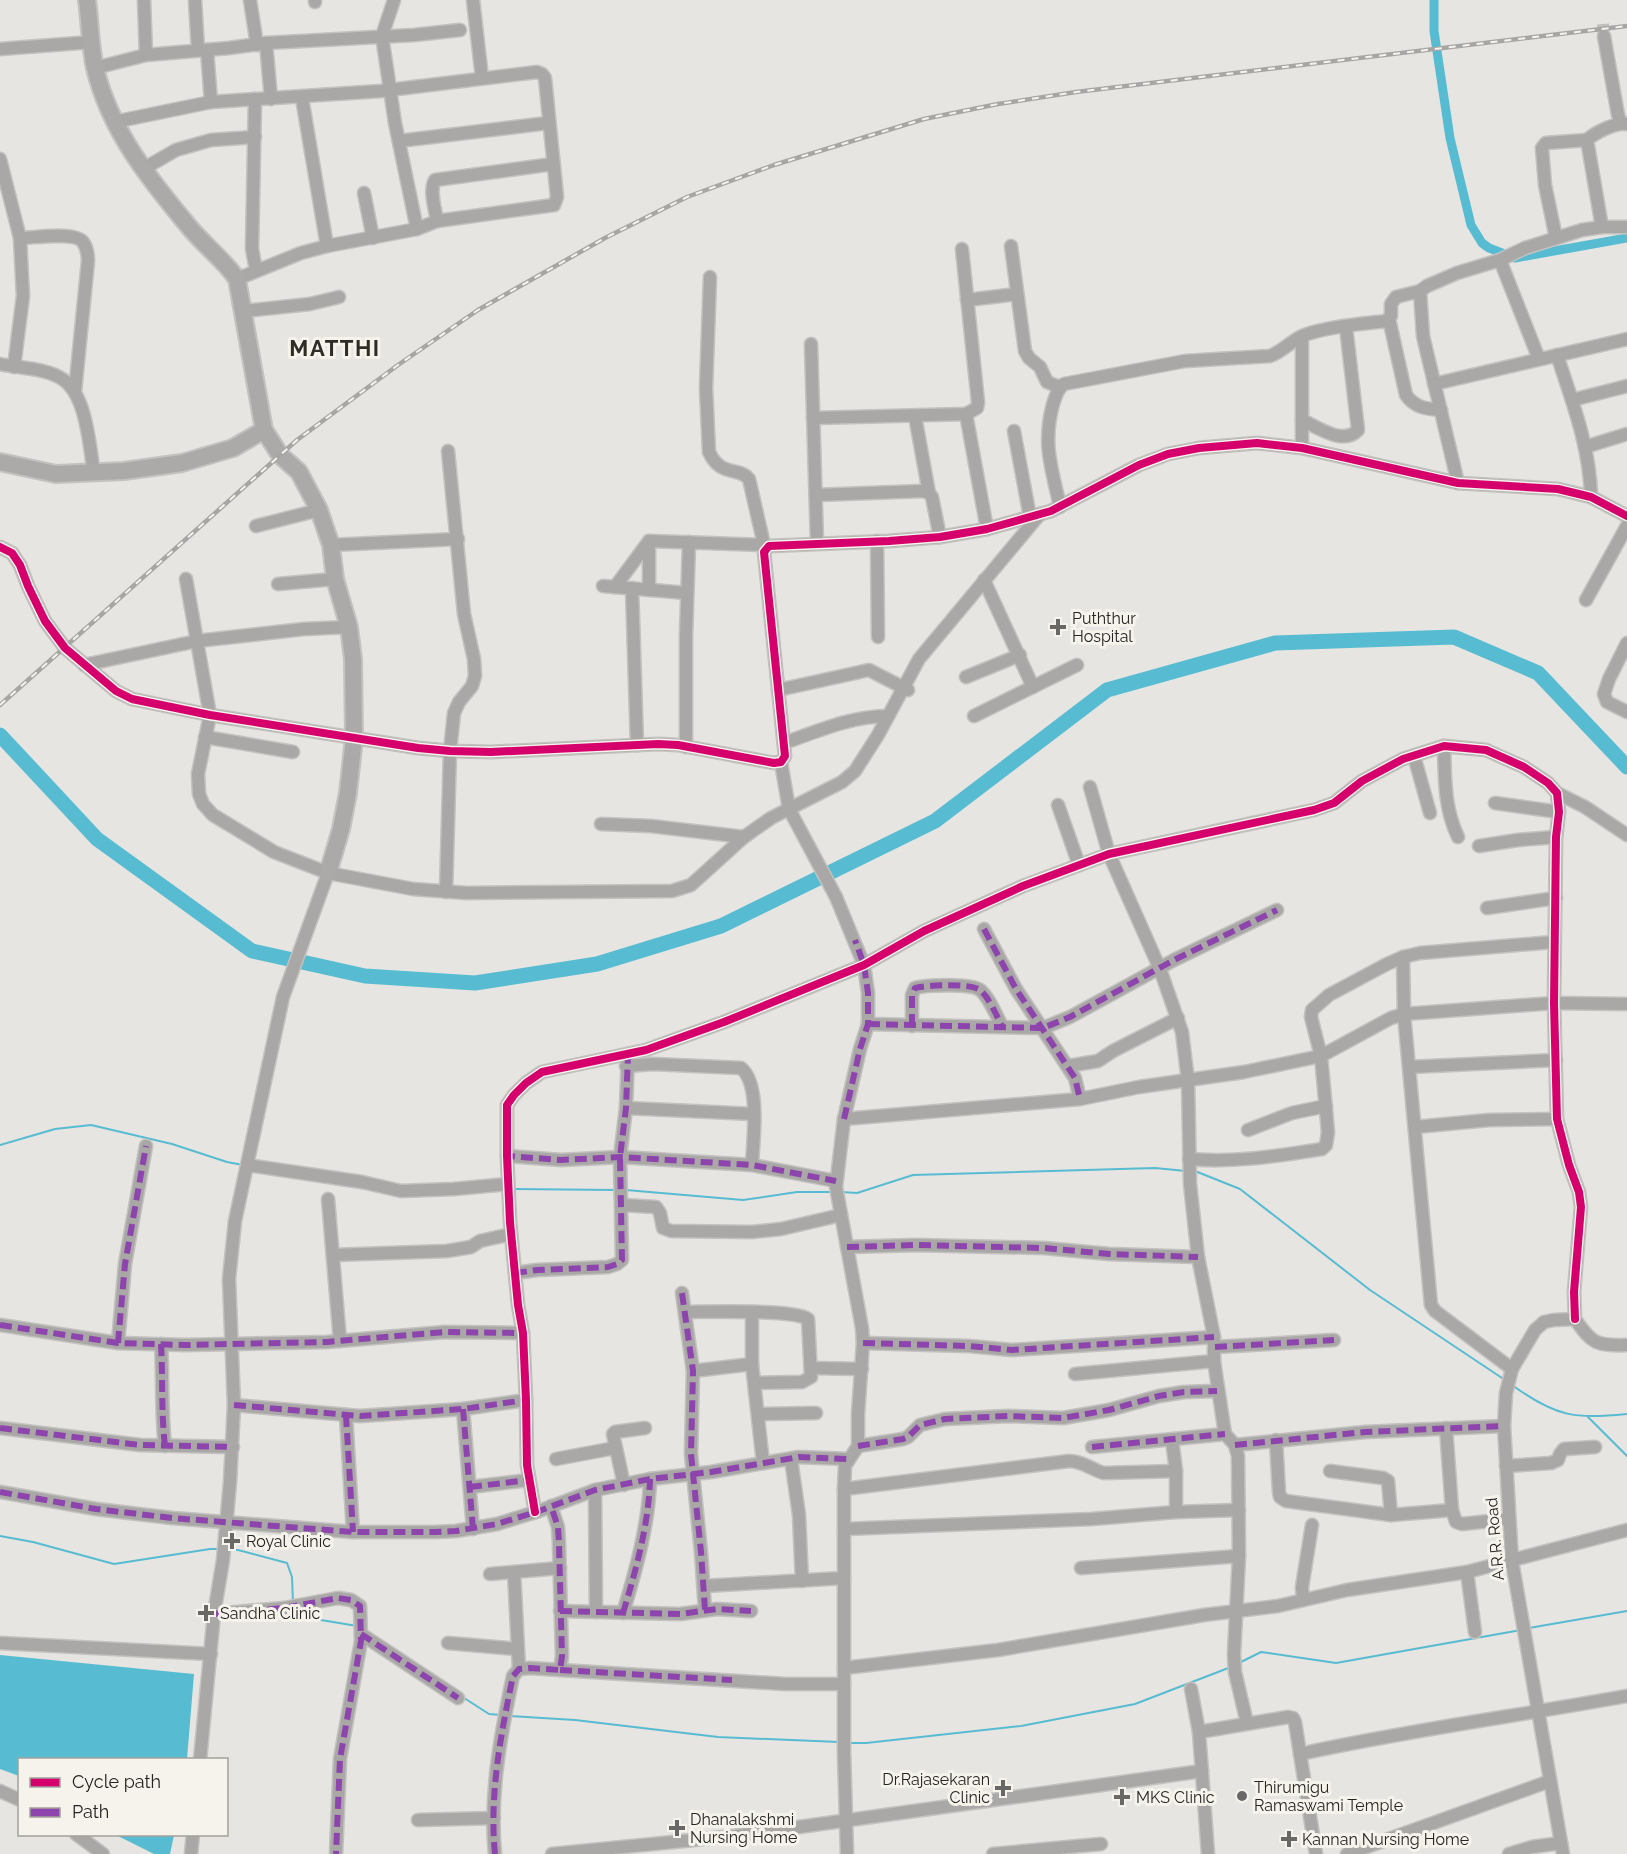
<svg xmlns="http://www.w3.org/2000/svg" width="1627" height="1854" font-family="Raleway,sans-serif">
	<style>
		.water { fill: #57bcd2 }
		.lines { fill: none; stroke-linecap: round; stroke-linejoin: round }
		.stream { stroke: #57bcd2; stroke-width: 2 }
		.canal { stroke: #57bcd2; stroke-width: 9 }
		.river { stroke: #57bcd2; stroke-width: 15 }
		.minor-tunnel { stroke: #c0bfbb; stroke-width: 12; stroke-dasharray: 12 6; stroke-linecap: butt }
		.minor-casing { stroke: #c3c2c0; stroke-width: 15 }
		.major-casing { stroke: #c3c2c0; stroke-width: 20 }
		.minor { stroke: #a9a8a6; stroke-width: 12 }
		.major { stroke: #acaaa9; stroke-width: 16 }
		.rail-casing { stroke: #a6a6a5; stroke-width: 4.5 }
		.rail { stroke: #f6f3ec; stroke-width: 2; stroke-dasharray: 7; stroke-linecap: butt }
		.quiet { stroke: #8e44ad; stroke-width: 6; stroke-dasharray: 12 6; stroke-linecap: butt }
		.cycleway-casing { stroke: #f6f3ec; stroke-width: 11 }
		.cycleway { stroke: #d6006c; stroke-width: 8 }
		.poi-dot { fill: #6a6866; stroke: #f6f3ec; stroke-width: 2 }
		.labels { text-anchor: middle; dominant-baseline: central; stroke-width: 6; stroke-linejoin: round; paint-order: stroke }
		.poi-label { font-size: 16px; fill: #262523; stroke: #f6f3ec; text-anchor: start }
		.street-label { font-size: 16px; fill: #262523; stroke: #f6f3ec }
		.district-label { font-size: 22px; font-weight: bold; letter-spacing: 1.5px; fill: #2f2c27; stroke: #f6f3ec }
	</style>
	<rect width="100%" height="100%" fill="#e7e5e1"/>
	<g class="water">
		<path d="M0,1655L194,1674L187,1759L20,1760L19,1776L0,1769Z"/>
		<path d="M116,1835H174L170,1854H154Z"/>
	</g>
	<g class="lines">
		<g class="stream">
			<path d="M0,1145L55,1129L91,1125L172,1144L227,1162L243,1165"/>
			<path d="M1195,1171L1240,1189L1370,1290L1505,1380"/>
			<path d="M334,1184L373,1190"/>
			<path d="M512,1189L617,1190"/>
			<path d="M626,1190L743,1200L797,1192H832"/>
			<path d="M841,1192L857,1193L913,1175L1155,1168L1186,1171"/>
			<path d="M408,1196H423"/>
			<path d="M1512,1385C1556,1417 1574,1419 1627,1414"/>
			<path d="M1588,1417L1627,1456"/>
			<path d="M0,1536L33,1542L114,1564L210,1549H219"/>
			<path d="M228,1550H238L287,1563L292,1577L293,1603"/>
			<path d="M294,1611L297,1616L357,1626"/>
			<path d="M1529,1628L1627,1611"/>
			<path d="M1239,1663L1261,1652L1336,1663L1521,1630"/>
			<path d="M461,1696L489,1714L501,1715"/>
			<path d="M510,1716L575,1720L718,1737L839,1742"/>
			<path d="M848,1743H866L1021,1726L1135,1704L1231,1667"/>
		</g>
		<path class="canal" d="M1434,0V31L1450,138L1471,225L1482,243L1489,248L1515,258L1627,238"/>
		<path class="river" d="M0,735L97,839L252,951L365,976L475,983L597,964L721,926L935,821L1107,690L1275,643L1454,637L1538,673L1627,767"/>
		<path class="minor-tunnel" d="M1603,24L1604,36"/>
		<defs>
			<g id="minor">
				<path d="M144,0L146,55"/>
				<path d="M195,0L198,50"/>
				<path d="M250,0L257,45"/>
				<path d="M315,0V2"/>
				<path d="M394,0L382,36L395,123L417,229"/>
				<path d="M473,0L482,78"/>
				<path d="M1604,36L1618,115L1621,123"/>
				<path d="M266,43L271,99"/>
				<path d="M0,49L92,42"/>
				<path d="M207,50L211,102"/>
				<path d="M95,68L146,55L229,48L266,43L414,35L460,30"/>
				<path d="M302,98L327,246"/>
				<path d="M255,99L252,249L256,270"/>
				<path d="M114,122L211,102L381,91L537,72L542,74L545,78L557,197L554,205L437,221L417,229L327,246L301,253L237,279"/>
				<path d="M399,141L548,123"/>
				<path d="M0,159L20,238L23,296L14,367"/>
				<path d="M143,169L176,150L211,140L255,137"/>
				<path d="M364,193L373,238"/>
				<path d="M437,221C435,208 429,190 435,180L553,164"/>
				<path d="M1602,227L1587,140C1596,132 1616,122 1627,124"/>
				<path d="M20,238C34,238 75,231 83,242C87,248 88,255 88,261L75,391"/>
				<path d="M1556,238L1545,185L1542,148L1546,143L1587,140"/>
				<path d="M1011,246L1025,351L1029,358L1040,367L1047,382L1060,387"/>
				<path d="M1500,260L1539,359"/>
				<path d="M710,277L706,388L709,452C721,478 739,466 749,479L765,549"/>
				<path d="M1420,291L1423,336L1458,483"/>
				<path d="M967,300L1017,294"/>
				<path d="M244,311L310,304L339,297"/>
				<path d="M1389,319L1406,395C1415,408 1427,409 1441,410"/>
				<path d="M1302,337V448"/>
				<path d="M811,344L817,543"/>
				<path d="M1557,355C1572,401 1590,447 1591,497"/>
				<path d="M0,364C19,368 42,368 59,377C87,391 89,445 94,473"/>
				<path d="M1434,384L1627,339"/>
				<path d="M1572,400L1627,386"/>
				<path d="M966,414L987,529"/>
				<path d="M915,416L929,493"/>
				<path d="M813,418L966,414L977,408L978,402L962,249"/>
				<path d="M1302,420C1317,427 1343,446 1358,430L1346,327"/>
				<path d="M1014,431L1030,517"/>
				<path d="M1585,447L1627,434"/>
				<path d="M816,495L923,491L929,493L932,497L940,537"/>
				<path d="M1060,507C1052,468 1042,445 1053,404C1056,396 1057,389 1064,384L1185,361L1270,356C1283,351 1290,342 1302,336C1324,327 1362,324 1386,321L1391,316V304L1396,297L1420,291L1427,286L1457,273L1500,260L1525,248L1582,230L1602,227H1627"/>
				<path d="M256,526L319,510"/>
				<path d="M649,541V590"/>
				<path d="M877,541L878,637"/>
				<path d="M331,545L458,539"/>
				<path d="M0,547L12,553L20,565L28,586L45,621L65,648L116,691L132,699L210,715L418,748L450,751L491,752L658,744L678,745L774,763L781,762L785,756L764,552L769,546L889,541L940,537L987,529L1051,511L1139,465L1168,454L1199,448L1257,443L1302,448L1458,483L1558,489L1591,497L1627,516"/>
				<path d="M186,579L210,715L198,774L199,794L203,804L213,815L274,852L328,873L413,889L467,893L672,891L691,885L744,837L771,818L842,782L855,771L878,735L919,659L1040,514"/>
				<path d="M984,580L1033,687"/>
				<path d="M278,584L335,579"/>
				<path d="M603,586L687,593"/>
				<path d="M615,587L649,541L764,545"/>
				<path d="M632,588L637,745"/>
				<path d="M1586,600L1627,526"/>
				<path d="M1627,643L1609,679L1604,694L1607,702L1627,712"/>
				<path d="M84,665L197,641L304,629L349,627"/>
				<path d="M966,677L1020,655"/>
				<path d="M778,690L869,670L908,690"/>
				<path d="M974,716L1077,665"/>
				<path d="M205,737L293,752"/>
				<path d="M784,743C818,731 852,716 888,716"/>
				<path d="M1444,746C1445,778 1444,808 1458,837"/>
				<path d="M686,747V636L689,542"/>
				<path d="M1414,756L1430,813"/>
				<path d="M781,762L789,809L836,897L864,965L868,993V1024L860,1049L844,1119"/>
				<path d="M1090,787L1109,854L1160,969L1182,1032L1188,1081L1190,1184L1198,1257L1214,1337V1361L1225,1434L1235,1445L1238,1456L1239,1556L1234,1654L1235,1672L1247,1723"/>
				<path d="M1557,793L1585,807L1627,835"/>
				<path d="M1495,803L1559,812"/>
				<path d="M1058,805L1079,865"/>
				<path d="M601,824L651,826L744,837"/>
				<path d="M1479,846L1518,840L1556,837"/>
				<path d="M446,892L450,751L454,713L459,702L472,686L475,676L474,659L464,614L448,451"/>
				<path d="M1487,908L1556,898"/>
				<path d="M984,929L1016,989L1075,1078L1080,1099"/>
				<path d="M1403,957L1404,1014L1431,1305L1435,1311L1512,1369"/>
				<path d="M868,1024L1043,1028L1070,1017L1174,960L1277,910"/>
				<path d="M912,1026V995L915,988C925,985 972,983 980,990C989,997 996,1015 1002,1026"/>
				<path d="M626,1066L653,1064L741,1068C761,1084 753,1141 752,1165"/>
				<path d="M1068,1066L1098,1061L1113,1051L1178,1018"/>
				<path d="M1409,1067L1556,1060"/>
				<path d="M626,1108L754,1114"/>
				<path d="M1415,1127L1489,1120L1557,1119"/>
				<path d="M1248,1130L1292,1113L1326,1106"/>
				<path d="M507,1156L561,1160L620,1157L752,1165L836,1181"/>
				<path d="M1189,1159C1235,1163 1277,1156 1322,1149L1326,1145L1328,1132L1321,1056L1311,1017L1312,1010L1329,995L1387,964L1403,957L1420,953L1554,942"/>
				<path d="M247,1165L362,1182L401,1191L454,1189L508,1184"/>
				<path d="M328,1199L340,1341"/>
				<path d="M622,1205L656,1207L660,1213L663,1228L671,1231L752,1232L781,1229L841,1215"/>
				<path d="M847,1247L916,1245L1044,1248L1109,1254L1198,1257"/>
				<path d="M333,1255L447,1251L471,1247L480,1241L511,1234"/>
				<path d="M515,1273L537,1270L608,1267L617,1264L622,1260L620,1157L626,1108L628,1054"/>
				<path d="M682,1293L693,1371L691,1454L701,1552L705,1610"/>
				<path d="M685,1312C708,1312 792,1309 808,1319L811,1377L802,1382L755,1383"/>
				<path d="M752,1312V1364L763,1463"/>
				<path d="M0,1325L118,1343L185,1345L327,1342L445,1332L523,1333"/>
				<path d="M118,1343L125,1264L146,1146"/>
				<path d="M863,1343L969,1346L1012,1350L1214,1337"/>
				<path d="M161,1344C163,1379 161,1412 165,1446"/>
				<path d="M1215,1347L1334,1340"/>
				<path d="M812,1368L862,1369"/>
				<path d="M693,1371L752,1364"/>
				<path d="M1075,1374L1214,1361"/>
				<path d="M234,1405L360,1416L463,1409L526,1400"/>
				<path d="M463,1409L473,1529"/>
				<path d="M758,1414L816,1413"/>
				<path d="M346,1415L353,1532"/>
				<path d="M0,1428L140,1445L233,1447"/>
				<path d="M1446,1428L1452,1510L1456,1522L1462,1524L1509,1519"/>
				<path d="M1172,1440L1176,1471V1512"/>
				<path d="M1276,1440L1279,1492L1280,1497L1286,1501L1391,1515L1452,1510"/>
				<path d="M1235,1445L1365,1432L1504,1426"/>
				<path d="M858,1446L903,1439L908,1437L920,1425L945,1419L1008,1416L1063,1418L1109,1410L1159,1396L1184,1392L1217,1391"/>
				<path d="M1092,1447L1225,1434"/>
				<path d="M556,1459L615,1448"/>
				<path d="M791,1459L799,1515L802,1581"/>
				<path d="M1506,1466L1551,1463L1558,1460L1560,1454L1564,1449L1595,1447"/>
				<path d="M1330,1471L1383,1478L1388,1481L1391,1515"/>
				<path d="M624,1485L613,1434L615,1432L645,1428"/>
				<path d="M470,1487L529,1480"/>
				<path d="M844,1489L1069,1461C1083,1461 1092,1470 1104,1473L1176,1471"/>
				<path d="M595,1490L596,1612"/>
				<path d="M0,1492L96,1509L172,1518L353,1532H435L456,1531L497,1524L539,1511L595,1490L650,1479L711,1472L799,1457L848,1459"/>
				<path d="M535,1512L527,1465L526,1400L523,1333L518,1305L510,1222L507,1156V1105L514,1095L526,1083L542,1072L646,1050L724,1022L864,965L924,931L1023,886L1109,854L1314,810L1334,803L1362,781L1403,759L1444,746L1486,750L1524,767L1548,783L1557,793L1559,812L1556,837L1554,1003L1557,1119L1569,1165L1579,1192L1581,1207L1574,1292L1575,1319"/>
				<path d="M844,1529L1092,1519L1176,1512L1239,1510"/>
				<path d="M1081,1568L1239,1556"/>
				<path d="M514,1572L519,1669"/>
				<path d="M1467,1572L1475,1632"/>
				<path d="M490,1574L560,1568"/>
				<path d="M704,1586L844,1578"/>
				<path d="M1303,1600L1302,1587L1312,1525"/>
				<path d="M560,1611L680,1614L717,1609L751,1611"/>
				<path d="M623,1613C636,1570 649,1523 650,1479"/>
				<path d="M214,1614L284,1608L338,1598L351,1600L360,1606L361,1641L340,1759L336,1854"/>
				<path d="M361,1634L458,1698"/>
				<path d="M0,1643L211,1654"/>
				<path d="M448,1643L517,1649"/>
				<path d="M844,1668L998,1650L1204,1615L1278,1606L1347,1590L1467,1572L1627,1530"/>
				<path d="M560,1670L785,1684H844"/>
				<path d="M1191,1689L1199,1732"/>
				<path d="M1300,1754C1408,1730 1518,1716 1627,1696"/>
				<path d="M200,1760L214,1614L223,1560L230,1482L234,1405L229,1279L235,1221L283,997L328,873"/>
				<path d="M0,1791L20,1800"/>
				<path d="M418,1820L494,1818"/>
				<path d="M76,1834L103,1854"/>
				<path d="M191,1854L193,1834"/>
				<path d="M495,1854C489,1795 501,1733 513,1676L519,1669L530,1668L560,1670L562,1656L559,1544L558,1527L551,1506"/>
				<path d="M552,1854L734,1836L1202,1771"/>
				<path d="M847,1854L844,1752V1489L845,1466L858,1446V1414L863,1343L862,1328L836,1187L844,1119L1080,1099L1139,1087L1244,1072L1321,1056L1391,1018L1404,1014L1554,1003L1627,1004"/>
				<path d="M993,1854L1101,1844"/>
				<path d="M1208,1854L1199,1732L1288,1717L1293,1718L1295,1722L1316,1854"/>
				<path d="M1347,1854L1550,1781"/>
				<path d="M1509,1854L1532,1847L1561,1843"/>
				<path d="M1563,1854L1512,1561L1504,1426L1506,1393L1512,1369L1535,1330L1544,1322L1554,1320L1575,1319C1592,1344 1597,1346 1627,1345"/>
			</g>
			<g id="major">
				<path d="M87,0C90,22 90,46 95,68C110,131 150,180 190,228C205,246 224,260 237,279L264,430L280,455L299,472L319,510L331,545L335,579L349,627L353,659L354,738L348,793L341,829L328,873"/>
				<path d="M0,462L56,474L124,471L182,463L233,448L264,430"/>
			</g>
		</defs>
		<use href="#minor" class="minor-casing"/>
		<use href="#major" class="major-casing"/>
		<use href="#minor" class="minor"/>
		<use href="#major" class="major"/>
		<defs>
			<path id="rail" d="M0,705L297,440L398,365L478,310L522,285L605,238L687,197L774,165L924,119L998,104L1076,92L1627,26"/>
		</defs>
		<use href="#rail" class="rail-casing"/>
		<use href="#rail" class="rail"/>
		<g class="quiet">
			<path d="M984,929L1016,989L1075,1078L1080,1099"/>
			<path d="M868,1024L1043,1028L1070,1017L1174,960L1277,910"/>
			<path d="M912,1026V995L915,988C925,985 972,983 980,990C989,997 996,1015 1002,1026"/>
			<path d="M844,1119L860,1049L868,1024V993L864,965L855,940"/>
			<path d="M507,1160V1156L561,1160L620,1157L752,1165L836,1181"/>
			<path d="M847,1247L916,1245L1044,1248L1109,1254L1198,1257"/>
			<path d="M515,1273L537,1270L608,1267L617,1264L622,1260L620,1157L626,1108L628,1054"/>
			<path d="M682,1293L693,1371L691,1454L701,1552L705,1610"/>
			<path d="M0,1325L118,1343L185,1345L327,1342L445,1332L523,1333"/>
			<path d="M118,1343L125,1264L146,1146"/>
			<path d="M863,1343L969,1346L1012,1350L1214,1337"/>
			<path d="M161,1344C163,1379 161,1412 165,1446"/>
			<path d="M1215,1347L1334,1340"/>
			<path d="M234,1405L360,1416L463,1409L526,1400"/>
			<path d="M463,1409L473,1529"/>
			<path d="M346,1415L353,1532"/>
			<path d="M0,1428L140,1445L233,1447"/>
			<path d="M1235,1445L1365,1432L1504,1426"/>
			<path d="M858,1446L903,1439L908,1437L920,1425L945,1419L1008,1416L1063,1418L1109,1410L1159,1396L1184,1392L1217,1391"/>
			<path d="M1092,1447L1225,1434"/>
			<path d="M470,1487L529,1480"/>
			<path d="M0,1492L96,1509L172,1518L353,1532H435L456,1531L497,1524L539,1511L595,1490L650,1479L711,1472L799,1457L848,1459"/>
			<path d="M560,1611L680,1614L717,1609L751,1611"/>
			<path d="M623,1613C636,1570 649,1523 650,1479"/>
			<path d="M214,1614L284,1608L338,1598L351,1600L360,1606L361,1641L340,1759L336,1854"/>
			<path d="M361,1634L458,1698"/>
			<path d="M560,1670L732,1680"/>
			<path d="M495,1854C489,1795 501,1733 513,1676L519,1669L530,1668L560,1670L562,1656L559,1544L558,1527L551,1506"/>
		</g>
		<defs>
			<g id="cycleway">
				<path d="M0,547L12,553L20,565L28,586L45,621L65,648L116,691L132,699L210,715L418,748L450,751L491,752L658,744L678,745L774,763L781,762L785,756L764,552L769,546L889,541L940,537L987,529L1051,511L1139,465L1168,454L1199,448L1257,443L1302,448L1458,483L1558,489L1591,497L1627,516"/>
				<path d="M535,1512L527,1465L526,1400L523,1333L518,1305L510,1222L507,1156V1105L514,1095L526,1083L542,1072L646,1050L724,1022L864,965L924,931L1023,886L1109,854L1314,810L1334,803L1362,781L1403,759L1444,746L1486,750L1524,767L1548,783L1557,793L1559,812L1556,837L1554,1003L1557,1119L1569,1165L1579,1192L1581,1207L1574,1292L1575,1319"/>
			</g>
		</defs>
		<use href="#cycleway" class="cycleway-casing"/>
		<use href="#cycleway" class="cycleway"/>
	</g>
	<g class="poi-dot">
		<path d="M1055 618h6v6h6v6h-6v6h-6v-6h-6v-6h6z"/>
		<path d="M229 1532h6v6h6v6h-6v6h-6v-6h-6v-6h6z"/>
		<path d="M203 1604h6v6h6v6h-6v6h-6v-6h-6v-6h6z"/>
		<path d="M1000 1779h6v6h6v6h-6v6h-6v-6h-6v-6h6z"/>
		<circle cx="1242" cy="1796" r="6"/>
		<path d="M1119 1788h6v6h6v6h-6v6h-6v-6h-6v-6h6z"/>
		<path d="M674 1819h6v6h6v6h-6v6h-6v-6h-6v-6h6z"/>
		<path d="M1286 1830h6v6h6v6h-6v6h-6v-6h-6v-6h6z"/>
	</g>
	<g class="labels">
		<g class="poi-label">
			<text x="1072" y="618">Puththur<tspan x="1072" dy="18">Hospital</tspan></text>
			<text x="246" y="1541">Royal Clinic</text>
			<text x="220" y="1613">Sandha Clinic</text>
			<text x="990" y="1779" text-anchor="end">Dr.Rajasekaran<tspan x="990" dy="18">Clinic</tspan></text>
			<text x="1254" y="1787">Thirumigu<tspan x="1254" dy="18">Ramaswami Temple</tspan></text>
			<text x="1136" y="1797">MKS Clinic</text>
			<text x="690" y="1819">Dhanalakshmi<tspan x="690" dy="18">Nursing Home</tspan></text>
			<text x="1302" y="1839">Kannan Nursing Home</text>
		</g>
		<g class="street-label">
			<text transform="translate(1495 1539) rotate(-95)">A.R.R. Road</text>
		</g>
		<g class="district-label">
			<text x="335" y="348">MATTHI</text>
		</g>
	</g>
	<rect x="18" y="1758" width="210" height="78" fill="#f6f3ec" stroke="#a3a19c" stroke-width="1.5"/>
	<rect x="30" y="1778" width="30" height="9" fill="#d6006c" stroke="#a3a19c" stroke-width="1.5"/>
	<text x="72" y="1788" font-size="18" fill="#262523">Cycle path</text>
	<rect x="30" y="1808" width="30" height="9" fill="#8e44ad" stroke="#a3a19c" stroke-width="1.5"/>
	<text x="72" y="1818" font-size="18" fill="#262523">Path</text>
</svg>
